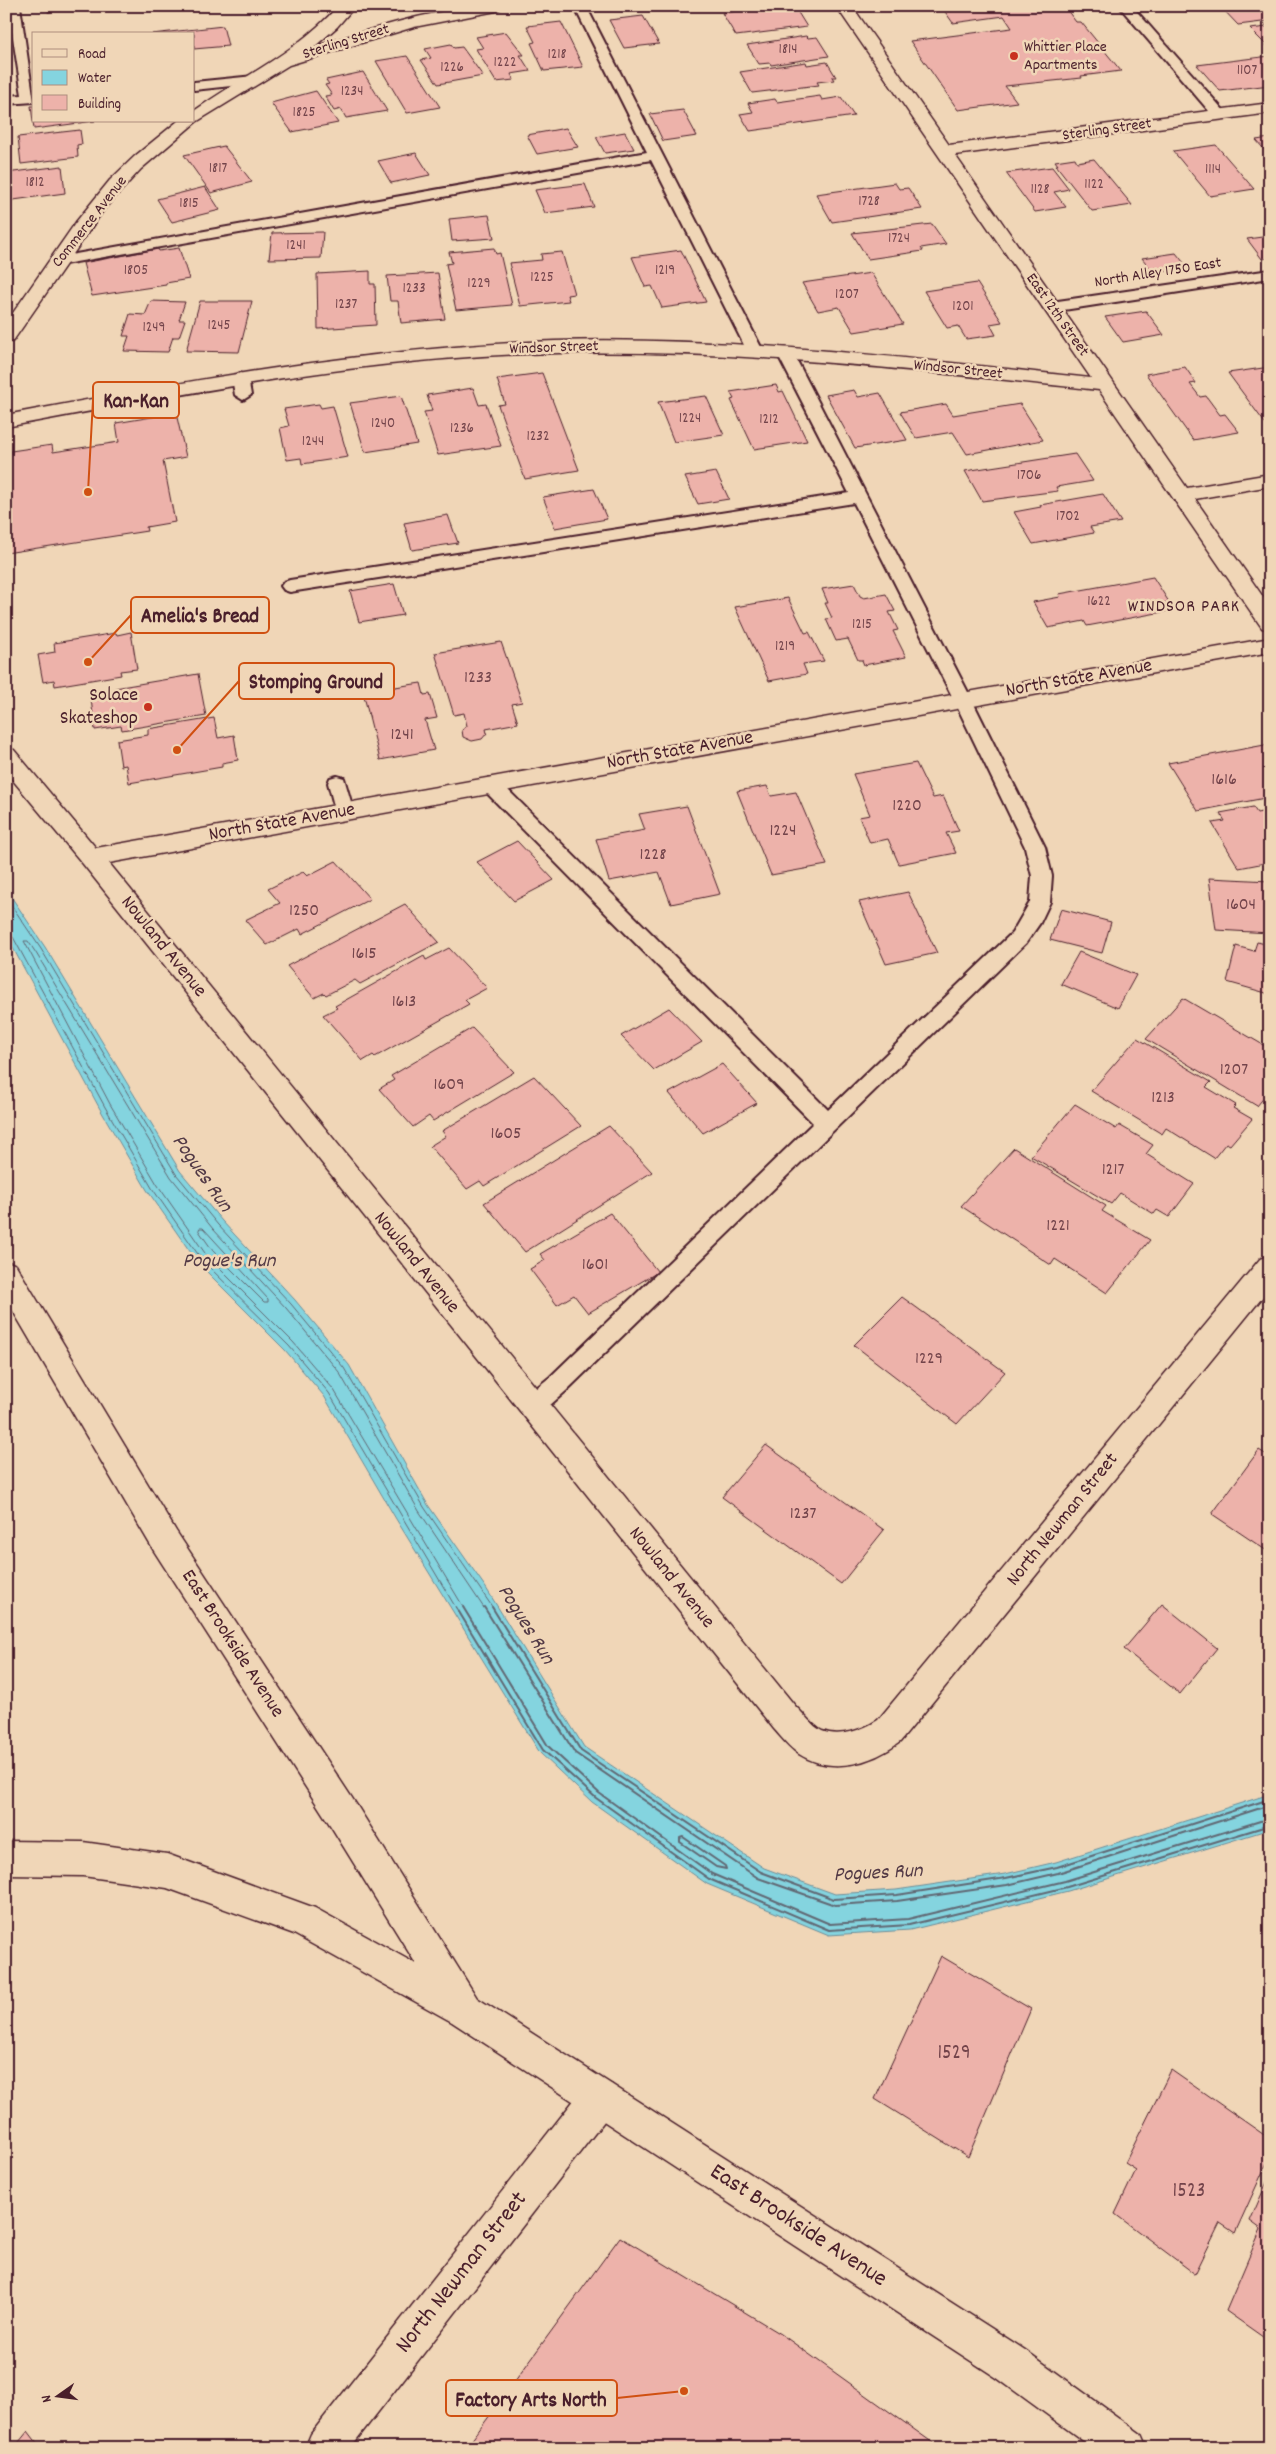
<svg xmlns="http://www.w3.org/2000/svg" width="1276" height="2454" font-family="Dekko,sans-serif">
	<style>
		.water { fill: #84d4df; stroke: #6d8c97 }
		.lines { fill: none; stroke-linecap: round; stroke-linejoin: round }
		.shore-far1 { stroke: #616773; stroke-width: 1 }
		.shore { stroke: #616773; stroke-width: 2 }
		.building { fill: #edb2aa; stroke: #4a1f2b }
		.service-casing { stroke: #4a1f2b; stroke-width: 4 }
		.minor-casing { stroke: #4a1f2b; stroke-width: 3 }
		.tertiary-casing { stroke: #4a1f2b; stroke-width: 3 }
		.service { fill: #f0d6b7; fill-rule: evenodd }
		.minor { fill: #f0d6b7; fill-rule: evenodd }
		.tertiary { fill: #f0d6b7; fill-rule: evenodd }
		.poi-dot { fill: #c8321e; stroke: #f0d6b7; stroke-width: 2 }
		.labels { text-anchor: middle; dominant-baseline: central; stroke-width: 5; stroke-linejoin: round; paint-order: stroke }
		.far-number-label { font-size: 15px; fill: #73444b }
		.far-street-label { font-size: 16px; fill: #4a1f2b; stroke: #f0d6b7 }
		.far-poi-label { font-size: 16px; fill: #4a1f2b; stroke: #f0d6b7; text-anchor: start }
		.far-neighbourhood-label { font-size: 18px; letter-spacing: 1px; fill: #4a1f2b; stroke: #f0d6b7 }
		.number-label { font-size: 18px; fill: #73444b }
		.street-label { font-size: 20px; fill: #4a1f2b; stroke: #f0d6b7 }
		.poi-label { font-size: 20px; fill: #4a1f2b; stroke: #f0d6b7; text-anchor: end }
		.water-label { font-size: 21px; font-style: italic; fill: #533a46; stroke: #f0d6b7 }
		.near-number-label { font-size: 21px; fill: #73444b }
		.near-street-label { font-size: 24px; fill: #4a1f2b; stroke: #f0d6b7 }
		.leader { fill: none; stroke: #d05011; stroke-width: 2 }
		.callout-dot { fill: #d05011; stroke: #f0d6b7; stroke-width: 2 }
		.callout { fill: #f0d6b7; stroke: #d05011; stroke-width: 2 }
		.callout-label { font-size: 21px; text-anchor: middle; font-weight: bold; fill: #4a1f2b }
	</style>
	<rect width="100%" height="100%" fill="#f0d6b7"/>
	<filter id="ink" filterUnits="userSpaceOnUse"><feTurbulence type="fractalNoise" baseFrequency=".02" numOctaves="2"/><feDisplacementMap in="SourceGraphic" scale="10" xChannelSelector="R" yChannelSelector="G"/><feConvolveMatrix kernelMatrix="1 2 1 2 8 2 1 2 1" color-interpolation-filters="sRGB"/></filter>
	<g filter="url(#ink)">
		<path class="water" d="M6,889L45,947L180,1171L222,1221L295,1300L349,1365L428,1505L486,1588L584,1747L764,1868L835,1894L896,1890L1005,1874L1056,1862L1270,1794V1829L1068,1891L910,1930L829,1935L707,1884L592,1802L540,1753L396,1519L324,1396L285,1350L198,1263L147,1190L100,1109L6,935Z"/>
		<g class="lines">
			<g class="shore-far1">
				<path d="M6,897L41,949L176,1174L218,1225L291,1304L344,1368L424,1507L493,1608"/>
				<path d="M6,934L13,937L105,1107L152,1188L202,1260L289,1346L329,1393L456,1608"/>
				<path d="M200,1228H203L268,1299V1302H264L213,1251L199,1231Z"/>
				<path d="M464,1608L334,1390L293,1342L207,1256L157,1184L110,1104L24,941H28L36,953L171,1177L213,1229L286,1308L339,1372L419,1511L484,1608"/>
			</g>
			<g class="shore">
				<path d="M456,1607L543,1750L596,1798L709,1879L829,1930L909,1925L1067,1887L1270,1825"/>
				<path d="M463,1607L548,1746L599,1793L712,1874L830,1924L908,1919L1065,1881L1270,1818"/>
				<path d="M484,1607L575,1753L758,1878L835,1905L897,1901L1007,1885L1058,1873L1270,1805"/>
				<path d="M492,1607L581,1751L761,1872L834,1899L897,1895L1006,1878L1057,1867L1270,1799"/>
				<path d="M683,1837L725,1866L726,1869L716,1867L680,1842V1838Z"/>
			</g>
		</g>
		<g class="building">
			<path d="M47,6H92V7L48,12Z"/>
			<path d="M781,6H794L807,27L736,36L722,13Z"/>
			<path d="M941,6H1064L1076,22H1081L1121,71L1081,76L1082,78L1005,86L1017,102L958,110L910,41L1012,28L1004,16L953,23Z"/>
			<path d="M1220,6H1270V21L1238,25Z"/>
			<path d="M643,16L659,44L624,48L609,20Z"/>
			<path d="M561,22L583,67L544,71L531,43L535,42L527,26Z"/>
			<path d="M1264,24H1270V49L1250,29L1267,27Z"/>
			<path d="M223,26L228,46L194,49V34H152Z"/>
			<path d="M506,32L524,55H520L530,71L511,74L514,80L496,82L476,49L483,48L476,37Z"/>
			<path d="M806,36L808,38L817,37L829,56L771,65L770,63L759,64L747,45Z"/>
			<path d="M451,44L454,48L462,47L483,76L438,84L421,60L431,58L425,49Z"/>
			<path d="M407,56L440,107L407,113L376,61Z"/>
			<path d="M1270,56V85L1220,91L1197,65Z"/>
			<path d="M806,62L807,65L827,62L836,77H832L834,80L817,82L819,85L752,93L740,72Z"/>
			<path d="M363,72L387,111L346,118L341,109L334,111L325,96L332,95L325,85L329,84L326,80Z"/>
			<path d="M316,91L338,123L292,132L271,103Z"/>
			<path d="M820,96L822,100L841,97L854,116L750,131L740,114L753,112L748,103L775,99L777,102Z"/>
			<path d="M31,106H34V121H95L34,129Z"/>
			<path d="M683,110L697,136L663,141L650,114Z"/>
			<path d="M566,128L578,147L537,154L527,135Z"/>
			<path d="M80,130L82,144L77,145L78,157L21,164L18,137Z"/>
			<path d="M625,132L634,149L605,153L596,137Z"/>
			<path d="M1270,138V156L1256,140Z"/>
			<path d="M1216,145L1254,189L1210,196L1173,151Z"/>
			<path d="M224,146L252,182L211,193L184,155Z"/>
			<path d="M416,153L430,175L391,183L378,161Z"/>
			<path d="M1075,158L1077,162L1094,159L1132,205L1092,211L1056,165H1058L1055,161Z"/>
			<path d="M62,166L65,193L6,201V173Z"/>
			<path d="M1052,167L1069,189L1054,192L1066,207L1035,212L1006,173Z"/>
			<path d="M895,183L899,189L908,188L922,209L832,222L816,194Z"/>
			<path d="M585,184L594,207L545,213L535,190Z"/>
			<path d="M205,187L220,210L172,222L157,199Z"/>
			<path d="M489,215L494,238L452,241L449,219Z"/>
			<path d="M932,224L946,244L921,248L923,251L868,259L852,233Z"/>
			<path d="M323,232L321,258L269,259L272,233Z"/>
			<path d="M1270,236V258L1262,259L1247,239Z"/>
			<path d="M179,248L189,279L166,283V285L92,296L83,263L158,249L159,251Z"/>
			<path d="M494,248L496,254L500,253L512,305L456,310L446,264L452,263L449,252Z"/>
			<path d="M681,250L706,302L662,308L652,286L645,287L632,257Z"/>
			<path d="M562,252L574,294L567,295L569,301L520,306L509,263L542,260L541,254Z"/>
			<path d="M1176,253L1188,268L1154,273L1142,258Z"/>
			<path d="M370,271V284H375L376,325L318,329L317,274Z"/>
			<path d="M438,273L445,319L401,323L398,301H390L387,276Z"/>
			<path d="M871,273L903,324L854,332L839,307L818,311L802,283Z"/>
			<path d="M977,283L1002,322L990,324L996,335L966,339L958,326L947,328L924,291Z"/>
			<path d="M151,301L185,302L179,320H185L179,337H173L168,352L124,351L129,336H123L130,314L145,315Z"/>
			<path d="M200,301H252L239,352L186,351Z"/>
			<path d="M1146,311L1164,335L1123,342L1105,317Z"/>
			<path d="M1185,367L1196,383L1190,384L1200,397L1206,396L1220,415L1225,414L1239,432L1193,440L1146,374Z"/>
			<path d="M1270,367V430L1228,373Z"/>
			<path d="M542,373L579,470L525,479L498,405L505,404L497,379Z"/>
			<path d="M776,385L779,392L783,391L807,441L754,449L731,400L734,399L730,392Z"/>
			<path d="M473,388L479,405L486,404L501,446L438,455L424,412L432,411L427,395Z"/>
			<path d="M854,390L858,397L880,393L907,440L855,448L826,395Z"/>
			<path d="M401,396L417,444L365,452L350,403Z"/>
			<path d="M706,396L724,435L674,442L658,402Z"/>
			<path d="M319,404L321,408L333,406L348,457L302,464L301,458L287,460L280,428L289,426L284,409Z"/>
			<path d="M946,404L953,415L1020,404L1043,440L967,454L953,432L916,438L900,412Z"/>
			<path d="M176,413L186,457L163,461L175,522L146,527L147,531L6,553V454H11V451L52,445L53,452L119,442L116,423Z"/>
			<path d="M1075,454L1093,481L1056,487L1058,491L982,501L965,471Z"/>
			<path d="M716,472L729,499L698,504L685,477Z"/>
			<path d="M594,489L607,519L555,528L543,497Z"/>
			<path d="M1103,494L1121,522L1090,527L1094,533L1033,544L1014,512L1041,507L1040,505Z"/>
			<path d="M448,515L458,543L412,550L404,523Z"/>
			<path d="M1153,577L1169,602L1162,603L1168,611L1087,626L1084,621L1048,628L1033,602L1060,597L1059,594Z"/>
			<path d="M394,584L403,615L359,622L350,591Z"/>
			<path d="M854,584L860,596L864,598L886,594L895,611L889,612L898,630L893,631L906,657L864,665L862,660H858L848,639L836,641L826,619L832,618L825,603H828L822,589Z"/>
			<path d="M788,598L805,633L809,632L824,661L803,664L807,674L769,681L735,607Z"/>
			<path d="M131,632L137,669L120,671L121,675L55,686L54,680L43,682L38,655L55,652L54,643L116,633L117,635Z"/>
			<path d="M501,642L522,702L512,704L518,723L486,729L487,733L482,739L472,741L463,737L462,730L467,726L464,713L454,715L435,653Z"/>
			<path d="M198,674L206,716L122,730L121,726L95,730L91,699L116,695L115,688Z"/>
			<path d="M421,683L424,695L430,694L437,718L425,720L434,750L380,760L363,692Z"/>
			<path d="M214,718L218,738L234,735L238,760L222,763V767L129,783L126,765L121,766L117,740L148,735V729Z"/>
			<path d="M1270,744V797L1198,811L1168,763Z"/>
			<path d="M916,763L933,798L943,796L959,831L946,833L956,853L899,864L888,839L870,843L859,817L870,815L853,774Z"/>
			<path d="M767,786L771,796L796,792L827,865L771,875L737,791Z"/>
			<path d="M687,806L720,894L671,904L659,872L609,881L596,839L645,830L639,814Z"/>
			<path d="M1253,807L1257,813L1270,810V862L1239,868L1212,823L1225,821L1220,813Z"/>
			<path d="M517,841L554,880L514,901L477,862Z"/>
			<path d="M336,861L370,899L302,934L299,929L267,945L245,920L280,903L268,889L303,872L307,876Z"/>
			<path d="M1209,878L1270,881V933L1216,930Z"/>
			<path d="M908,892L937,953L886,964L859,902Z"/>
			<path d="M405,904L439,942L360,984L355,980L326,995L324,993L314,998L287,966Z"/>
			<path d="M1061,909L1111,922L1102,953L1050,940Z"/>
			<path d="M1257,942L1270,945V998L1266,993L1227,982L1236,946L1254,951Z"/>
			<path d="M449,948L487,988L465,1000L469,1004L375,1057L373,1055L363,1061L323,1015L337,1008L335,1006L424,956L426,960Z"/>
			<path d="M1079,952L1136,975L1118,1008L1061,984Z"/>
			<path d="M1183,998L1270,1049V1090L1257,1106L1146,1039Z"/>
			<path d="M669,1008L702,1042L654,1070L621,1036Z"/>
			<path d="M472,1028L514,1072L433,1121L429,1116L413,1127L379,1089L394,1080L391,1076Z"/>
			<path d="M1137,1038L1211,1082L1206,1087L1236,1105L1233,1108L1252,1119L1230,1145L1226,1143L1214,1158L1166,1128L1162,1134L1091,1091Z"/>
			<path d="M722,1064L757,1103L703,1133L669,1093Z"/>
			<path d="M534,1076L581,1126L484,1186L480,1181L467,1189L430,1146L446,1136L442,1131Z"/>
			<path d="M1075,1104L1116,1129L1119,1125L1153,1145L1146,1154L1194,1184L1169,1217L1157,1210L1154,1214L1120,1193L1111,1204L1031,1156Z"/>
			<path d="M609,1126L652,1172L525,1252L484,1203Z"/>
			<path d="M1014,1148L1106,1206L1102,1211L1150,1240L1107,1293L1055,1259L1051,1265L961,1206Z"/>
			<path d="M610,1213L658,1272L588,1313L574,1295L557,1305L530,1269L545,1260L540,1254Z"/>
			<path d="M902,1297L1005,1372L957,1424L854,1345Z"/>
			<path d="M766,1445L884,1530L841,1584L722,1497Z"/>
			<path d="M1259,1450L1270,1457V1553L1212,1514Z"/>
			<path d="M1162,1604L1217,1648L1180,1694L1124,1649Z"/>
			<path d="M941,1956L1031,2009L968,2157L875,2099Z"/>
			<path d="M1171,2070L1270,2139V2156L1235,2233L1220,2223L1195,2274L1115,2214L1136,2170L1125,2163Z"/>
			<path d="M1270,2175V2342L1226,2311L1261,2229L1250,2221Z"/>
			<path d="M620,2237L781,2334L940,2448H466Z"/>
			<path d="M28,2431L41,2448H14Z"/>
		</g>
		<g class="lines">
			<defs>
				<g id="service">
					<path d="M8,6H20L34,102L6,104V96L22,95Z"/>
					<path d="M574,6H586L763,351L760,354H750L747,351L651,160L59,265L52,261L59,257L647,152Z"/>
					<path d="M1119,6H1132L1225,112L1227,115L1225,118H1215Z"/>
					<path d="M254,76L259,77L261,80L259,83L194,90V82Z"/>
					<path d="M1270,270V278L1051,312L1043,307L1051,302Z"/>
					<path d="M785,348L793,353L972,700L1045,847L1052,876L1050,902L1040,923L1026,943L566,1391L540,1414L532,1417L524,1414L520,1406L524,1398L550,1377L813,1123L484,790L482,785L484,780L491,778L498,780L828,1110L1012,933L1030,902L1032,876L1025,847L954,700L854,503L290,592L284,590L281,586L284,582L290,580L849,493L777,353Z"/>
					<path d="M240,373L248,378L251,395L243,400L235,395L232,378Z"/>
					<path d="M337,776L344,778L354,812L351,817L344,819L337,817L328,783L330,778Z"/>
				</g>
				<g id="minor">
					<path d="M338,6H355L337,27L314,47C376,28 438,6 504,6L496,11L414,27L289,65L196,122L141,169L105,208L13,341L6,343V323L76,222L110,180L135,156L178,121H194V111C243,76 298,52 338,6Z"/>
					<path d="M836,6H852L949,145L1270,103V113L955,155L1187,488L1270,474V486L1195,499L1270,607V630L1262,628L1099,390C920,371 740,349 559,353C373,356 189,393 6,427V415C188,381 370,347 555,341C734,336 913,359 1091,378Z"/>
					<path d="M1270,638V652L109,863L796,1707C804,1714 812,1726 822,1731C840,1738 863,1730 878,1720L1260,1259L1270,1255V1288L900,1742C871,1764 831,1775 799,1754C789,1747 782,1738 774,1729L83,864L6,772V748L14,750L96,848Z"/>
					<path d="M599,2080L612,2085L617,2098L612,2111L350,2448H305L311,2434L586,2085Z"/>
				</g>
				<path id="tertiary" d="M6,1261L16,1265L176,1531L356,1804L477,1998L1025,2350L1141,2434L1147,2448H1093L997,2378L452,2022L294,1934L167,1888L83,1876L6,1875V1841L83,1842L167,1854L315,1908L416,1964L332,1828L154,1551L6,1299Z"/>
			</defs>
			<use href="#service" class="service-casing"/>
			<use href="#minor" class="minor-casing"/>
			<use href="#tertiary" class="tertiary-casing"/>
			<use href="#service" class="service"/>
			<use href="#minor" class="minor"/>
			<use href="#tertiary" class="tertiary"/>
		</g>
	</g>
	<g class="poi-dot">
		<circle cx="1014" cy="56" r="5"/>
		<circle cx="148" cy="707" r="5"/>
	</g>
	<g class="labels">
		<g class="far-number-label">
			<text x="788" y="50">1814</text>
			<text x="557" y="55">1218</text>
			<text x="505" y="63">1222</text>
			<text x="452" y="68">1226</text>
			<text x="1247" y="71">1107</text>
			<text x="352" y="92">1234</text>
			<text x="304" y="113">1825</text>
			<text x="218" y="169">1817</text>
			<text x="1213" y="170">1114</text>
			<text x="35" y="183">1812</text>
			<text x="1094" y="185">1122</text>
			<text x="1040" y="190">1128</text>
			<text x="869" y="202">1728</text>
			<text x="189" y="204">1815</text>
			<text x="899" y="239">1724</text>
			<text x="296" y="246">1241</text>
			<text x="136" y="271">1805</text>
			<text x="665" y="271">1219</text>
			<text x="542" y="278">1225</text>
			<text x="479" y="284">1229</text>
			<text x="414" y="289">1233</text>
			<text x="847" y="295">1207</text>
			<text x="346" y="305">1237</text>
			<text x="963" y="307">1201</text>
			<text x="219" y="326">1245</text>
			<text x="154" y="328">1249</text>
			<text x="690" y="419">1224</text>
			<text x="769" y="420">1212</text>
			<text x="383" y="424">1240</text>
			<text x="462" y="429">1236</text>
			<text x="538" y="437">1232</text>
			<text x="313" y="442">1244</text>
			<text x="1029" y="476">1706</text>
			<text x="1068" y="517">1702</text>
			<text x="1099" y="602">1622</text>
			<text x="862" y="625">1215</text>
			<text x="785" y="647">1219</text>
		</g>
		<g class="far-street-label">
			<text transform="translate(346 42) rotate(-17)">Sterling Street</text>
			<text transform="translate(1107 130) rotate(-8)">Sterling Street</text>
			<text transform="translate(90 222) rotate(-52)">Commerce Avenue</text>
			<text transform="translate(1158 273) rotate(-9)">North Alley 1750 East</text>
			<text transform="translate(1057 315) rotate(55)">East 12th Street</text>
			<text transform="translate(554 348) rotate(-2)">Windsor Street</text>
			<text transform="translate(958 370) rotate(6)">Windsor Street</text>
		</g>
		<g class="far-poi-label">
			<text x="1024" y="47">Whittier Place<tspan x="1024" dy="18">Apartments</tspan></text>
		</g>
		<g class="far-neighbourhood-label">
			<text x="1184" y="607">WINDSOR PARK</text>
		</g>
		<g class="number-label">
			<text x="478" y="678">1233</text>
			<text x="402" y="735">1241</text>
			<text x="1224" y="780">1616</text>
			<text x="907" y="806">1220</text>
			<text x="783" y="831">1224</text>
			<text x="653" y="855">1228</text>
			<text x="1241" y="905">1604</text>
			<text x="304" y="911">1250</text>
			<text x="364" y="954">1615</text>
			<text x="404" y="1002">1613</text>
			<text x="1234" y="1070">1207</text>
			<text x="449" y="1085">1609</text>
			<text x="1163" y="1098">1213</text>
			<text x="506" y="1134">1605</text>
			<text x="1113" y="1170">1217</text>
			<text x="1058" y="1226">1221</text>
			<text x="595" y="1265">1601</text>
			<text x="929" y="1359">1229</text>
			<text x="803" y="1514">1237</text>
		</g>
		<g class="street-label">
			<text transform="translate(1079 679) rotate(-10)">North State Avenue</text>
			<text transform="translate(680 751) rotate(-10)">North State Avenue</text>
			<text transform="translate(282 823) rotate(-10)">North State Avenue</text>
			<text transform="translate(163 947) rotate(51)">Nowland Avenue</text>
			<text transform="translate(416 1263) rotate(51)">Nowland Avenue</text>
			<text transform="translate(1063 1520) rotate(-51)">North Newman Street</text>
			<text transform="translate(671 1578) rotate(51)">Nowland Avenue</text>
			<text transform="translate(232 1644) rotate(57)">East Brookside Avenue</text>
		</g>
		<g class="poi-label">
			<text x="138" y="696">Solace<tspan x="138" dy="23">Skateshop</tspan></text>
		</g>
		<g class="water-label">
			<text transform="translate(201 1174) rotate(55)">Pogues Run</text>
			<text x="229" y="1262">Pogue's Run</text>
			<text transform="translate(525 1625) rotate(58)">Pogues Run</text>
			<text transform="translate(878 1874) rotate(-3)">Pogues Run</text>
		</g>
		<g class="near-number-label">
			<text x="954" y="2054">1529</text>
			<text x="1189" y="2192">1523</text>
		</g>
		<g class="near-street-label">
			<text transform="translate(798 2226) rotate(33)">East Brookside Avenue</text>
			<text transform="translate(462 2273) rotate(-52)">North Newman Street</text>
		</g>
	</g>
	<path class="leader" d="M88 492L93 400M88 662L131 615M177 750L239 681M684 2391L617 2398"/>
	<g class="callout-dot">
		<circle cx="88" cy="492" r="5"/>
		<circle cx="88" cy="662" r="5"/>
		<circle cx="177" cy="750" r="5"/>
		<circle cx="684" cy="2391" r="5"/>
	</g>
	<g class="callout">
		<rect x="93" y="382" width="86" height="36" rx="5"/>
		<rect x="131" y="597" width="138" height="36" rx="5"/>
		<rect x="239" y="663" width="155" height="36" rx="5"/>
		<rect x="446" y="2380" width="171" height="36" rx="5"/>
	</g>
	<g class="callout-label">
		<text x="136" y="407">Kan-Kan</text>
		<text x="200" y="622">Amelia's Bread</text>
		<text x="316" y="688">Stomping Ground</text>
		<text x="531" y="2406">Factory Arts North</text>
	</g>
	<rect width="1276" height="2454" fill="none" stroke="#f0d6b7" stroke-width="25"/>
	<rect x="12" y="12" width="1251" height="2429" fill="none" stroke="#4a1f2b" stroke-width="2" filter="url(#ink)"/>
	<rect x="32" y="32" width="162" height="90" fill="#f0d6b7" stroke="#ae8d7f"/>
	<rect x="42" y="49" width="25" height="8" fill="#f0d6b7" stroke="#ae8d7f"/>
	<text x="78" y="58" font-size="15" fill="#4a1f2b">Road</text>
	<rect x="42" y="70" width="25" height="15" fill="#84d4df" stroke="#ae8d7f"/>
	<text x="78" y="82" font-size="15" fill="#4a1f2b">Water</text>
	<rect x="42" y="95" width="25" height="15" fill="#edb2aa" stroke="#ae8d7f"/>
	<text x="78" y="108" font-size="15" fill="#4a1f2b">Building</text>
	<g transform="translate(58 2396) rotate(256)" stroke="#f0d6b7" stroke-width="4" paint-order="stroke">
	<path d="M0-4L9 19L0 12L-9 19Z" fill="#4a1f2b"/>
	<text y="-8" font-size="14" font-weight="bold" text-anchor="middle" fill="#4a1f2b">N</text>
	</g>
</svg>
